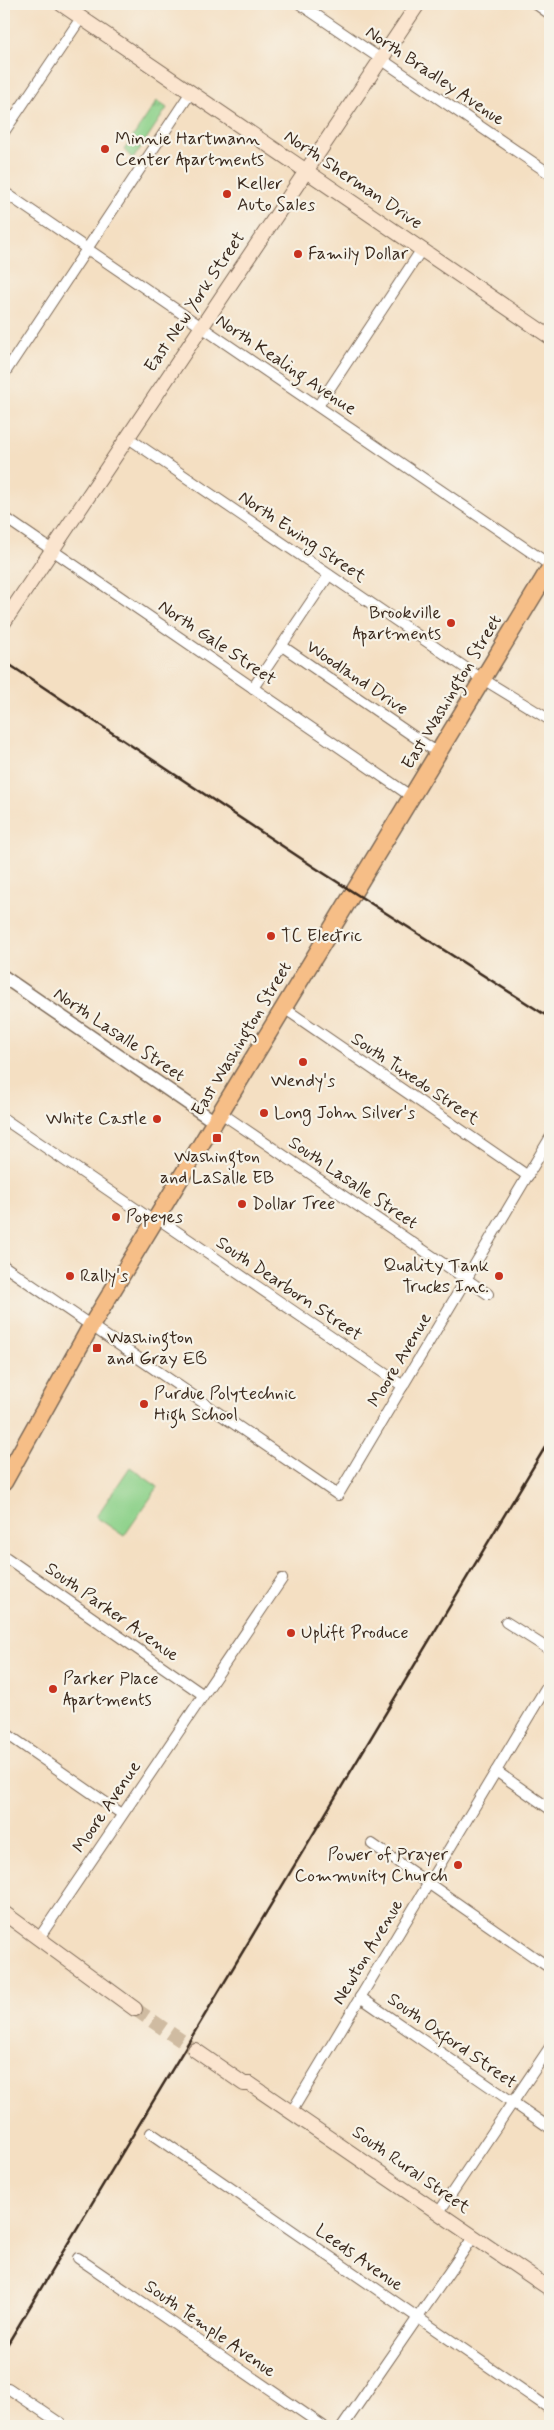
<svg xmlns="http://www.w3.org/2000/svg" width="554" height="2430" font-family="Mynerve,sans-serif">
	<style>
		.green { fill: #8dd18a; stroke: #647e54 }
		.park { fill: url(#park-tufts); stroke: #647e54 }
		.lines { fill: none; stroke-linecap: round; stroke-linejoin: round }
		.secondary-tunnel { stroke: #cfbba1; stroke-width: 14; stroke-dasharray: 14 7; stroke-linecap: butt }
		.minor-casing { stroke: #7c6957; stroke-width: 12 }
		.tertiary-casing { stroke: #7c6957; stroke-width: 15 }
		.secondary-casing { stroke: #7c6957; stroke-width: 16 }
		.primary-casing { stroke: #7c6957; stroke-width: 19 }
		.minor { stroke: #fff; stroke-width: 10 }
		.tertiary { stroke: #fff; stroke-width: 12 }
		.secondary { stroke: #fbe5cf; stroke-width: 14 }
		.primary { stroke: #f6be87; stroke-width: 16 }
		.rail { stroke: #3b2a1e; stroke-width: 2.5 }
		.poi-dot { fill: #c8321e; stroke: #f7f3e8; stroke-width: 2 }
		.labels { text-anchor: middle; dominant-baseline: central; stroke-width: 4.5; stroke-linejoin: round; paint-order: stroke }
		.street-label { font-size: 18px; fill: #3b2a1e; stroke: #f7f3e8 }
		.poi-label { font-size: 18px; fill: #3b2a1e; stroke: #f7f3e8; text-anchor: start }
	</style>
	<defs>
		<pattern id="park-tufts" width="24" height="20" patternUnits="userSpaceOnUse" patternTransform="scale(1.25)"><rect width="24" height="20" fill="#8dd18a"/><path d="M3 7l-1-3M5 7V3M7 7l1-3M15 17l-1-3M17 17v-4M19 17l1-3" fill="none" stroke="#74aa70"/></pattern>
	</defs>
	<rect width="100%" height="100%" fill="#f7f3e8"/>
	<filter id="ink" filterUnits="userSpaceOnUse"><feTurbulence type="fractalNoise" baseFrequency=".02" numOctaves="2"/><feDisplacementMap in="SourceGraphic" scale="10" xChannelSelector="R" yChannelSelector="G"/><feConvolveMatrix kernelMatrix="1 2 1 2 8 2 1 2 1" color-interpolation-filters="sRGB"/></filter>
	<filter id="wash" filterUnits="userSpaceOnUse"><feTurbulence type="fractalNoise" baseFrequency=".0096" numOctaves="4" result="noise"/><feDisplacementMap in="SourceGraphic" scale="20" xChannelSelector="R" yChannelSelector="G"/><feGaussianBlur stdDeviation="1.12" result="paint"/><feColorMatrix in="noise" values="0 0 0 0 0 0 0 0 0 0 0 0 0 0 0 0 0 1.4 0 .05"/><feComposite in="paint" operator="in"/></filter>
	<g filter="url(#wash)">
		<rect width="100%" height="100%" fill="#f4dfc2"/>
		<path class="green" d="M130,1467L158,1487L124,1536L96,1517Z"/>
		<path class="park" d="M157,101L167,108L133,159L124,150Z"/>
	</g>
	<g filter="url(#ink)">
		<g class="lines">
			<path class="secondary-tunnel" d="M135,2009L195,2050"/>
			<defs>
				<g id="minor">
					<path d="M300,4L550,174"/>
					<path d="M536,4L550,14"/>
					<path d="M4,132L81,18"/>
					<path d="M4,192L550,565"/>
					<path d="M4,374L191,92"/>
					<path d="M318,406L422,249"/>
					<path d="M127,437L473,673L550,720"/>
					<path d="M4,517L412,797"/>
					<path d="M282,646L438,753"/>
					<path d="M253,688L329,575"/>
					<path d="M284,1008L528,1176"/>
					<path d="M221,1113L488,1294"/>
					<path d="M4,1119L155,1222"/>
					<path d="M157,1218L403,1386"/>
					<path d="M4,1266L338,1495L550,1138"/>
					<path d="M4,1556L202,1694"/>
					<path d="M506,1622L550,1650"/>
					<path d="M4,1732L122,1814"/>
					<path d="M496,1771L550,1809"/>
					<path d="M372,1844L550,1968"/>
					<path d="M39,1938L282,1579"/>
					<path d="M360,1997L550,2128"/>
					<path d="M292,2111L550,1681"/>
					<path d="M151,2133L550,2409"/>
					<path d="M439,2212L550,2047"/>
					<path d="M78,2258L323,2426"/>
					<path d="M8,2388L64,2426"/>
					<path d="M343,2426L474,2236"/>
				</g>
				<path id="tertiary" d="M4,977L215,1122"/>
				<g id="secondary">
					<path d="M61,4L550,337"/>
					<path d="M4,622L418,4"/>
					<path d="M4,1913L135,2009"/>
					<path d="M195,2050L244,2084H250L550,2289"/>
				</g>
				<path id="primary" d="M4,1482L91,1326L550,568"/>
			</defs>
			<use href="#minor" class="minor-casing"/>
			<use href="#tertiary" class="tertiary-casing"/>
			<use href="#secondary" class="secondary-casing"/>
			<use href="#primary" class="primary-casing"/>
			<use href="#minor" class="minor"/>
			<use href="#tertiary" class="tertiary"/>
			<use href="#secondary" class="secondary"/>
			<use href="#primary" class="primary"/>
			<g class="rail">
				<path d="M4,661L314,867L550,1018"/>
				<path d="M4,2350L550,1439"/>
			</g>
		</g>
	</g>
	<g class="poi-dot">
		<circle cx="105" cy="149" r="5"/>
		<circle cx="227" cy="194" r="5"/>
		<circle cx="298" cy="254" r="5"/>
		<circle cx="451" cy="623" r="5"/>
		<circle cx="271" cy="936" r="5"/>
		<circle cx="303" cy="1062" r="5"/>
		<circle cx="264" cy="1113" r="5"/>
		<circle cx="157" cy="1119" r="5"/>
		<rect x="212" y="1133" width="10" height="10" rx="2.5"/>
		<circle cx="242" cy="1204" r="5"/>
		<circle cx="116" cy="1217" r="5"/>
		<circle cx="70" cy="1276" r="5"/>
		<circle cx="499" cy="1276" r="5"/>
		<rect x="92" y="1343" width="10" height="10" rx="2.5"/>
		<circle cx="144" cy="1404" r="5"/>
		<circle cx="291" cy="1633" r="5"/>
		<circle cx="53" cy="1689" r="5"/>
		<circle cx="458" cy="1865" r="5"/>
	</g>
	<g class="labels">
		<g class="street-label">
			<text transform="translate(435 76) rotate(34)">North Bradley Avenue</text>
			<text transform="translate(353 180) rotate(34)">North Sherman Drive</text>
			<text transform="translate(195 302) rotate(-56)">East New York Street</text>
			<text transform="translate(286 365) rotate(34)">North Kealing Avenue</text>
			<text transform="translate(302 537) rotate(34)">North Ewing Street</text>
			<text transform="translate(217 643) rotate(34)">North Gale Street</text>
			<text transform="translate(357 678) rotate(34)">Woodland Drive</text>
			<text transform="translate(452 692) rotate(-59)">East Washington Street</text>
			<text transform="translate(119 1035) rotate(34)">North Lasalle Street</text>
			<text transform="translate(242 1039) rotate(-59)">East Washington Street</text>
			<text transform="translate(415 1079) rotate(34)">South Tuxedo Street</text>
			<text transform="translate(353 1183) rotate(34)">South Lasalle Street</text>
			<text transform="translate(289 1289) rotate(34)">South Dearborn Street</text>
			<text transform="translate(400 1360) rotate(-59)">Moore Avenue</text>
			<text transform="translate(112 1612) rotate(35)">South Parker Avenue</text>
			<text transform="translate(107 1807) rotate(-56)">Moore Avenue</text>
			<text transform="translate(368 1952) rotate(-59)">Newton Avenue</text>
			<text transform="translate(452 2041) rotate(35)">South Oxford Street</text>
			<text transform="translate(411 2170) rotate(35)">South Rural Street</text>
			<text transform="translate(359 2258) rotate(35)">Leeds Avenue</text>
			<text transform="translate(210 2329) rotate(35)">South Temple Avenue</text>
		</g>
		<g class="poi-label">
			<text x="115" y="139">Minnie Hartmann<tspan x="115" dy="21">Center Apartments</tspan></text>
			<text x="237" y="184">Keller<tspan x="237" dy="21">Auto Sales</tspan></text>
			<text x="308" y="254">Family Dollar</text>
			<text x="441" y="613" text-anchor="end">Brookville<tspan x="441" dy="21">Apartments</tspan></text>
			<text x="281" y="936">TC Electric</text>
			<text x="303" y="1081" text-anchor="middle">Wendy's</text>
			<text x="274" y="1113">Long John Silver's</text>
			<text x="147" y="1119" text-anchor="end">White Castle</text>
			<text x="217" y="1157" text-anchor="middle">Washington<tspan x="217" dy="21">and LaSalle EB</tspan></text>
			<text x="252" y="1204">Dollar Tree</text>
			<text x="126" y="1217">Popeyes</text>
			<text x="489" y="1266" text-anchor="end">Quality Tank<tspan x="489" dy="21">Trucks Inc.</tspan></text>
			<text x="80" y="1276">Rally's</text>
			<text x="107" y="1338">Washington<tspan x="107" dy="21">and Gray EB</tspan></text>
			<text x="154" y="1394">Purdue Polytechnic<tspan x="154" dy="21">High School</tspan></text>
			<text x="301" y="1633">Uplift Produce</text>
			<text x="63" y="1679">Parker Place<tspan x="63" dy="21">Apartments</tspan></text>
			<text x="448" y="1855" text-anchor="end">Power of Prayer<tspan x="448" dy="21">Community Church</tspan></text>
		</g>
	</g>
	<rect width="554" height="2430" fill="none" stroke="#f7f3e8" stroke-width="20"/>
</svg>
